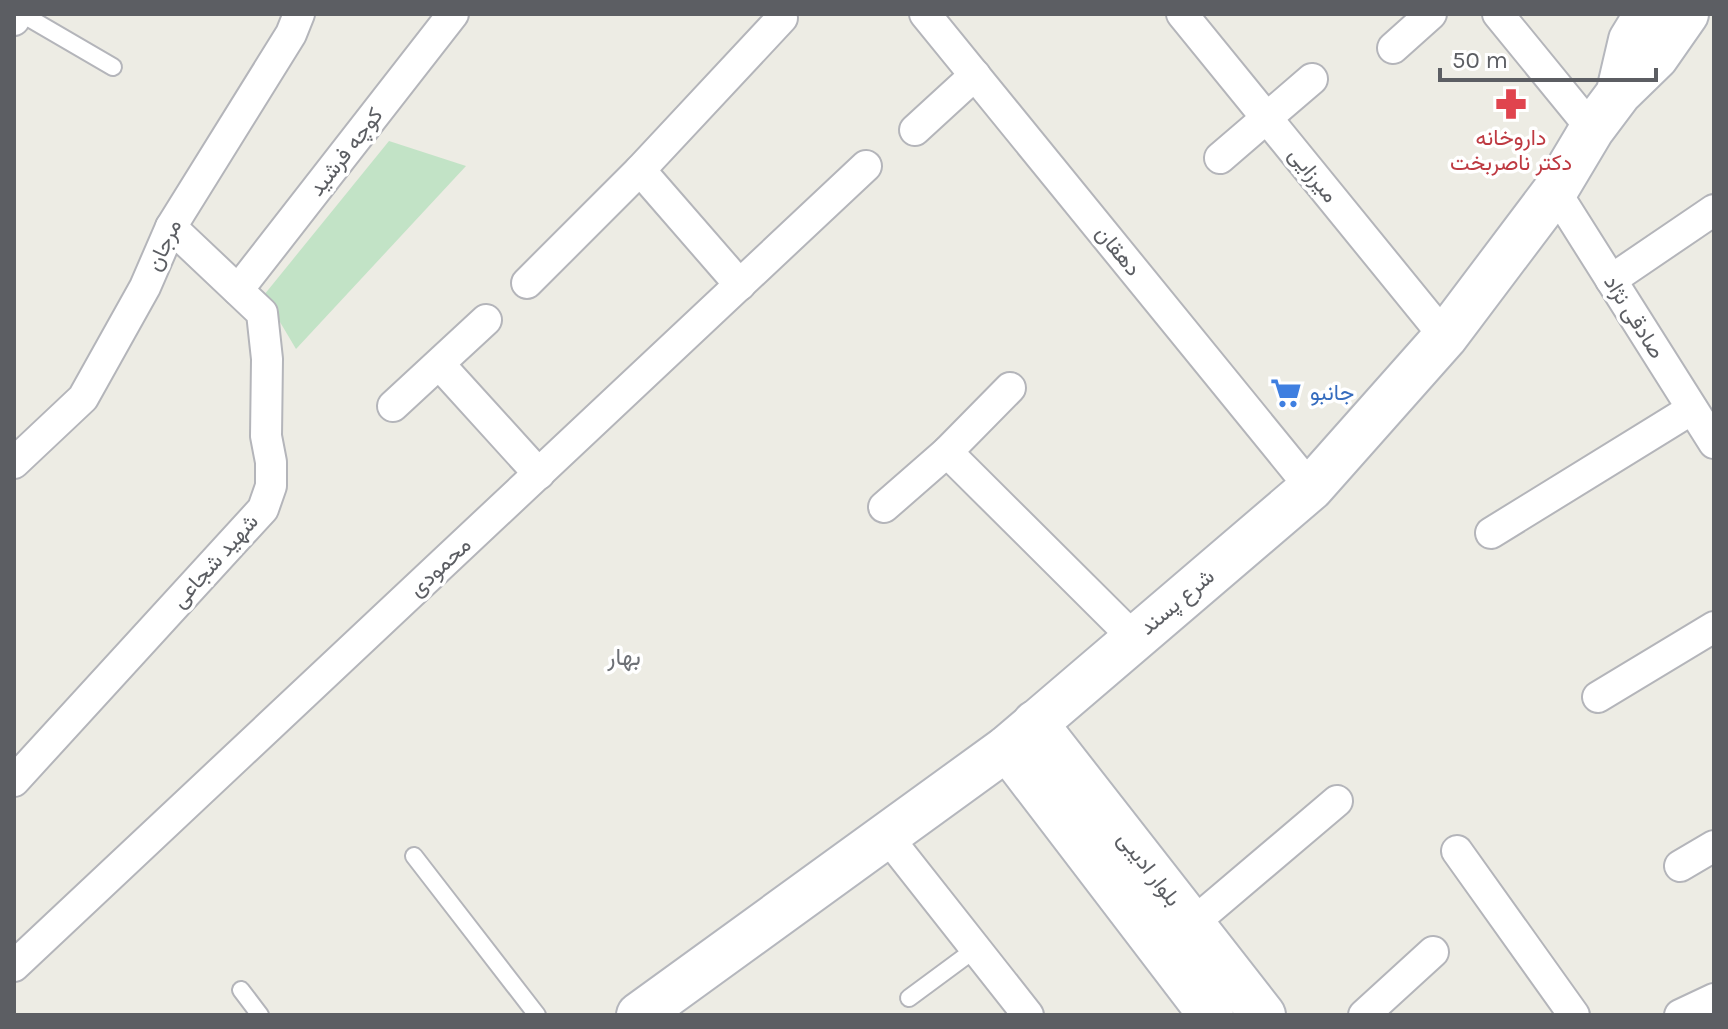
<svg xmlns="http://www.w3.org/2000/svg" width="1728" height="1029" font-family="Karla,Vazirmatn,sans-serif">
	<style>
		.green { fill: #c2e3c6 }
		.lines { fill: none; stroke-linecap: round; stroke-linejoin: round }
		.service-casing { stroke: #b4b5ba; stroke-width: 20 }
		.minor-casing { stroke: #b4b5ba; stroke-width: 34 }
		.secondary-casing { stroke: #b5b7bd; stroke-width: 48 }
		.service { stroke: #fff; stroke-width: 16 }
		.minor { stroke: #fff; stroke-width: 30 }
		.secondary { stroke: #fff; stroke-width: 44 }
		.labels { text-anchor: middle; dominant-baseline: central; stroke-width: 7; stroke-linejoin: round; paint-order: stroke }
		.health-label { font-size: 22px; fill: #be3a42; stroke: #fff }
		.street-label { font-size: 22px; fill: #5c5e63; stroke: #fff }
		.shop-label { font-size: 22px; fill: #366cbe; stroke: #fff; text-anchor: start }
		.neighbourhood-label { font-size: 24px; fill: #6d7075; stroke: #fff }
	</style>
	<rect width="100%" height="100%" fill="#edece4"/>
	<path class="green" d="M389,141L466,166L296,349L264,295Z"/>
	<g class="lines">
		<defs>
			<g id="service">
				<path d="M22,14L113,67"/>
				<path d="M414,856L537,1015"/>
				<path d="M241,990L260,1015"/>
				<path d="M909,998L974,950"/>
			</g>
			<g id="minor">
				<path d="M925,14L1311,488"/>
				<path d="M1182,14L1445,337"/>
				<path d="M1498,14L1592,129"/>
				<path d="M14,20L17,14"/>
				<path d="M1393,48L1431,14"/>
				<path d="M915,130L975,75"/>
				<path d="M1220,158L1312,79"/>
				<path d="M640,170L740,285"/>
				<path d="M1555,191L1714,443"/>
				<path d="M1611,280L1714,210"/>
				<path d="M527,283L640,170L782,18"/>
				<path d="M238,290L453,14"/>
				<path d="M440,365L539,474"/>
				<path d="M393,406L486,320"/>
				<path d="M947,452L1134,638"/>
				<path d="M14,463L83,398L145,287L171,227L291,34L299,14"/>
				<path d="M884,507L947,452L1010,388"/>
				<path d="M1491,533L1692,409"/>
				<path d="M1598,697L1714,627"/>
				<path d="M14,781L263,509L271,486V462L266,436L267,359L262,313L171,227"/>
				<path d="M886,835L1028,1015"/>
				<path d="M1457,851L1574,1015"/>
				<path d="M1680,866L1714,846"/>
				<path d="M1192,924L1337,801"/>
				<path d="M14,966L866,166"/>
				<path d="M1364,1015L1433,952"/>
				<path d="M1680,1015L1714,999"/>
			</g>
			<g id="secondary">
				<path d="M1620,87L1631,40L1647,14"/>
				<path d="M1035,723L1263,1015"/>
				<path d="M1007,748L1211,1015"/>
				<path d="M639,1015L1007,748L1311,488L1445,337L1555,191L1592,129L1619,93L1656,57L1686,14"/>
			</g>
		</defs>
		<use href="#service" class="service-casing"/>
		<use href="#minor" class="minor-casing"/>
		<use href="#secondary" class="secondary-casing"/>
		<use href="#service" class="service"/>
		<use href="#minor" class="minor"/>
		<use href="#secondary" class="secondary"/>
	</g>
	<defs>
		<symbol id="pharmacy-bare" viewBox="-9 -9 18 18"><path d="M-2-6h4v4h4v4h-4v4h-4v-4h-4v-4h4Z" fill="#e0444e" stroke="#fff" stroke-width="2.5" paint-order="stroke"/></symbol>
		<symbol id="supermarket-bare" viewBox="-9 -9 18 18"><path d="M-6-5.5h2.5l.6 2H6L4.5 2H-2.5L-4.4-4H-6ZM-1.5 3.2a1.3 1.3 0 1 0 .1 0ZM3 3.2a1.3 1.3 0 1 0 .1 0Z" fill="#3f7fe0" stroke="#fff" stroke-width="2.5" paint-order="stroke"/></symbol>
	</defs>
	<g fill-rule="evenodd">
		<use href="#pharmacy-bare" x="1489" y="82" width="44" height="44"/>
		<use href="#supermarket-bare" x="1264" y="371" width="44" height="44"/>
	</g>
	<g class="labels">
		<g class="health-label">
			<text x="1511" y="138">داروخانه<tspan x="1511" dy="25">دکتر ناصربخت</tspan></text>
		</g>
		<g class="street-label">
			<text transform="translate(346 152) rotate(-52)">كوچه فرشيد</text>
			<text transform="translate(1313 175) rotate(51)">میرزایی</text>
			<text transform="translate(164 245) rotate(-65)">مرجان</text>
			<text transform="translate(1118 251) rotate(51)">دهقان</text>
			<text transform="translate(1634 317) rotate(58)">صادقی نژاد</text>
			<text transform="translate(215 561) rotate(-48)">شهید شجاعی</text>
			<text transform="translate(440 567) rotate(-43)">محمودی</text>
			<text transform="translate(1177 602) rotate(-40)">شرع پسند</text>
			<text transform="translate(1149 869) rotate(52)">بلوار ادیبی</text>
		</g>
		<g class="shop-label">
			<text x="1310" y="393">جانبو</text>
		</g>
		<g class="neighbourhood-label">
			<text x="624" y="657">بهار</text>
		</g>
	</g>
	<rect width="1728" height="1029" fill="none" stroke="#5c5e63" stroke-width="32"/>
	<path d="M1440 68v12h216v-12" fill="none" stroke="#5c5e63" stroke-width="4"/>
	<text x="1452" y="68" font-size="24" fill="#5c5e63" stroke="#ffffff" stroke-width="6" paint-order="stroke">50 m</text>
</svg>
